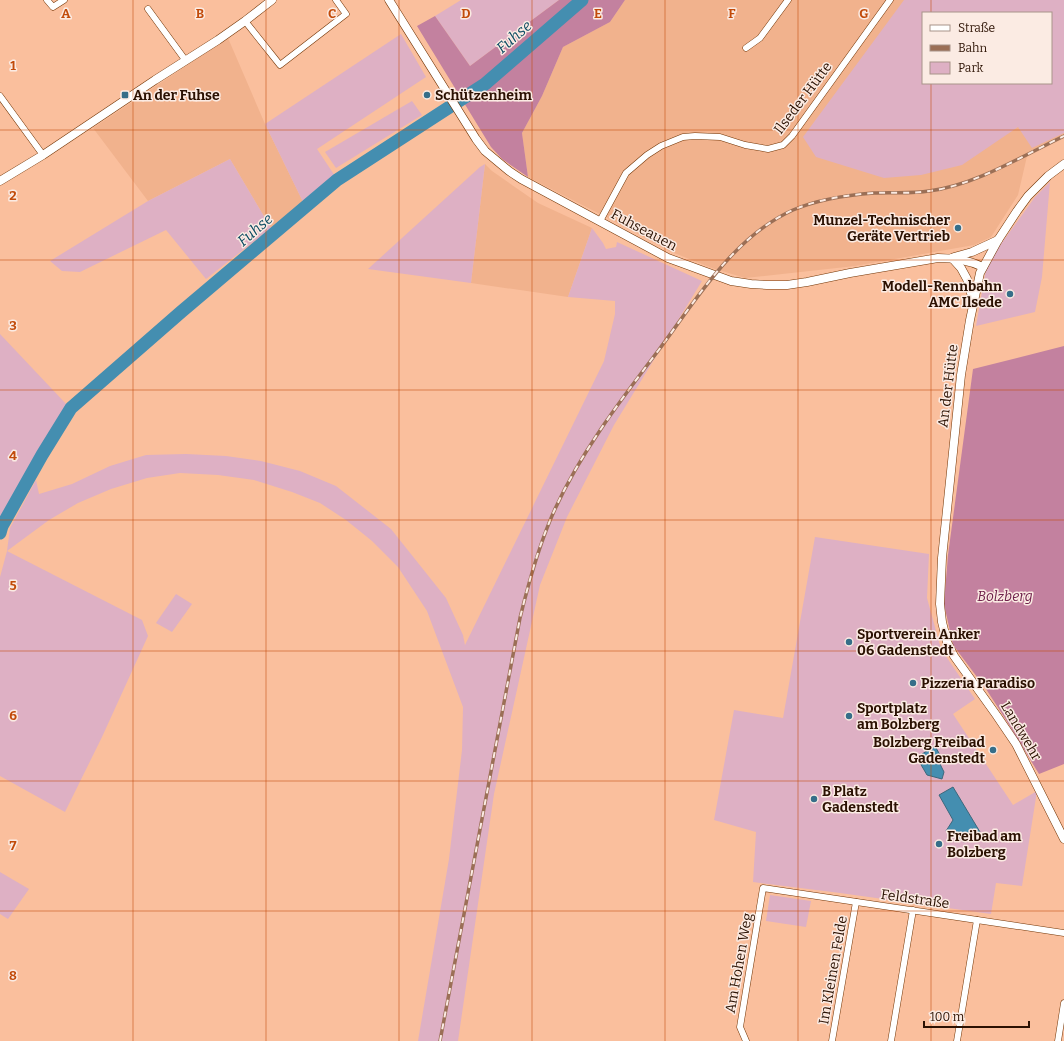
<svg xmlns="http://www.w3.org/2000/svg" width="1064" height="1041" font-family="Bitter,serif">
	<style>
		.built { fill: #f1b28d; fill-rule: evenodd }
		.green { fill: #deb0c4; fill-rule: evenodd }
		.forest { fill: #c3819f }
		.water { fill: #448eb0; stroke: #3c687c }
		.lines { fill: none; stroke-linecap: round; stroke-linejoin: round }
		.river { stroke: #448eb0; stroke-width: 13 }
		.minor-casing { stroke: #733505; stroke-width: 7 }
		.tertiary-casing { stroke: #733505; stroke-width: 9 }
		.minor { stroke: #fff; stroke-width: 6 }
		.tertiary { stroke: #fff; stroke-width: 8 }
		.rail-casing { stroke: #9b6f56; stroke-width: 3.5 }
		.rail { stroke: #fbebe3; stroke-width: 2; stroke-dasharray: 6; stroke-linecap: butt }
		.grid { fill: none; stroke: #c24b0a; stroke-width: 1; stroke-opacity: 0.55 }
		.poi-dot { fill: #366e89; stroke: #fbebe3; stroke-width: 1.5 }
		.labels { text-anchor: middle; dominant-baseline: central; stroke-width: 3; stroke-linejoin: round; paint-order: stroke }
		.poi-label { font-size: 14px; font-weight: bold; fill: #2b1102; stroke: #fbebe3; text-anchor: start }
		.street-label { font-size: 14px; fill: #2b1102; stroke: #fbebe3 }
		.park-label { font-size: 14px; font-style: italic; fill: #70224c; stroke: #fbebe3 }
		.water-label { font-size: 15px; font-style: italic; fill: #084861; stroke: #fbebe3 }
		.grid-label { font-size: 13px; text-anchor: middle; font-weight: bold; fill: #c24b0a; stroke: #fbebe3; stroke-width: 3; stroke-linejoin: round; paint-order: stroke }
	</style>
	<rect width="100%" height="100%" fill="#fabf9d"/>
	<g class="built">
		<path d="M625,0H1064V135L1028,152L1018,195L991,237L974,245L855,266L745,278L712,268L669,251L625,227L528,177L522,133L542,96L563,47L610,22ZM923,13H1051V83H923Z"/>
		<path d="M228,38L265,124L303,202L271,228L230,159L148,201L93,128Z"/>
		<path d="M485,164L492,171L538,203L592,228L568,297L471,283Z"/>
	</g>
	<g class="green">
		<path d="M461,0H559L470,66L435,16Z"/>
		<path d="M904,0H1064V133L1032,148L1018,127L962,165L921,175L884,178L816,157L803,137ZM923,13H1051V83H923Z"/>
		<path d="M401,34L426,77L317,149L335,176L303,202L265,124Z"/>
		<path d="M412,101L422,115L336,168L325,152Z"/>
		<path d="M230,159L271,228L206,279L166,230L80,272L62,271L50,261L148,201Z"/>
		<path d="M485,164L471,283L368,269L480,167Z"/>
		<path d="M1050,182L1042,277L1035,312L976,326L986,269L990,259L1035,197Z"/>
		<path d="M592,228L603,243L606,249L616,247L617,242L702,281L614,425L567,517L540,585L494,794L458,1041H418L449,859L462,750L463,707L427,611L398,567L372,541L346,520L320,503L292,492L254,480L218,475L180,473L147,478L111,489L78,503L49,520L7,551L142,620L148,636L102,737L65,812L0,776V577L7,551L10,528L36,480L39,494L72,484L110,466L146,455L186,454L226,456L261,461L300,471L336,486L391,529L446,598L463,635L465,645L604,361L615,314V301L568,297Z"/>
		<path d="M0,334L68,406L0,523Z"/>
		<path d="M815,537L929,554L927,598L941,649L975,699L953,714L1013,805L1037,791L1022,886L996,883L991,914L840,893L753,882L756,832L714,820L734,710L783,718Z"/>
		<path d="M176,594L192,604L172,632L156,623Z"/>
		<path d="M0,872L29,889L8,919L0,914Z"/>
		<path d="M770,895L811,901L806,927L766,921Z"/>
	</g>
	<g class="forest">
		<path d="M559,0H625L610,22L563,47L542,96L522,133L528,177L502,159L491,147L417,26L435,16L470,66Z"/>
		<path d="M1064,346V764L1039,774L1006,720L986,689L953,645L944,604L948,555L973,369Z"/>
	</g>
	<g class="water">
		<path d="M935,746L940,755V764L944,772L942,779L927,775L920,763L924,757L922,754Z"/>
		<path d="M953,787L980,832L964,842L946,831L953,820L939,795Z"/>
	</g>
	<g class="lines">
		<path class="river" d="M0,533L2,526L42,455L71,408L181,312L337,180L485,84L582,0"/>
		<defs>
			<g id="minor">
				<path d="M47,0L53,7L64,0"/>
				<path d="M148,9L186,61"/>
				<path d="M245,21L280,65L346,14L336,0"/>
				<path d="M746,48L760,38L788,0"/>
				<path d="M0,96L43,155"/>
				<path d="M600,221L626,173L647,155L661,146L683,137L695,136L720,137L745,145L768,149L783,145L792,136L890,0"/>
				<path d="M746,1041L740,1027L763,888L1064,933"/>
				<path d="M832,1041L856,902"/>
				<path d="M891,1041L913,910"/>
				<path d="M957,1041L977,920"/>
				<path d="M1058,1041L1064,1003"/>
			</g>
			<g id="tertiary">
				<path d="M389,0L476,139L485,151L509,171L521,179L668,258L731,281L751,284L767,285H787L807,282L850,273L938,258C954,258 969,260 983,267"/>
				<path d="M1064,164L1048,176L1028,196L1017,211L998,240L980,273L970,320L961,375L942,558L940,604L942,622L947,642L954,656L997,716L1016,744L1064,839"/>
				<path d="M0,181L43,155L155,80L218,40L245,21L272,0"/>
				<path d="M954,257L972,252L998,240"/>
				<path d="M952,258L961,268L967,279L973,300"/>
			</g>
		</defs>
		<use href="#minor" class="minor-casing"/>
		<use href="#tertiary" class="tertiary-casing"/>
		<use href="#minor" class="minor"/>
		<use href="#tertiary" class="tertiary"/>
		<defs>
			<path id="rail" d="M440,1041L520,618C529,581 539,544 555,509C581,452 620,401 658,351C696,300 733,237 793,210C819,199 847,195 874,193C892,192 911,194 929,191C976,185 1022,156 1064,136"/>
		</defs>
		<use href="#rail" class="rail-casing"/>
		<use href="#rail" class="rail"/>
	</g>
	<path class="grid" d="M133,0V1041M266,0V1041M399,0V1041M532,0V1041M665,0V1041M798,0V1041M931,0V13M931,83V1041M0,130H1064M0,260H1064M0,390H1064M0,520H1064M0,651H1064M0,781H1064M0,911H1064"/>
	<g class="poi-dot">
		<rect x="121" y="91" width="8" height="8" rx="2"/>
		<circle cx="427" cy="95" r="4"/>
		<circle cx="958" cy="228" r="4"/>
		<circle cx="1010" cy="294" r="4"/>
		<circle cx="849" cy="642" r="4"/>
		<circle cx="913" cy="683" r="4"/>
		<circle cx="849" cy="716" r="4"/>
		<circle cx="993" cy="750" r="4"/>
		<circle cx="814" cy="799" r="4"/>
		<circle cx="939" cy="844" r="4"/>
	</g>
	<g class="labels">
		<g class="poi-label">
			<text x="133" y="95">An der Fuhse</text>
			<text x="435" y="95">Schützenheim</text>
			<text x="950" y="220" text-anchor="end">Munzel-Technischer<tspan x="950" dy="16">Geräte Vertrieb</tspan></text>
			<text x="1002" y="286" text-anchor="end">Modell-Rennbahn<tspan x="1002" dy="16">AMC Ilsede</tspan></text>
			<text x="857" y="634">Sportverein Anker<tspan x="857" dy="16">06 Gadenstedt</tspan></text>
			<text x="921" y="683">Pizzeria Paradiso</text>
			<text x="857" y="708">Sportplatz<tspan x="857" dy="16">am Bolzberg</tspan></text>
			<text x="985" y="742" text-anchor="end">Bolzberg Freibad<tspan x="985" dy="16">Gadenstedt</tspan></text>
			<text x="822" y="791">B Platz<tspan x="822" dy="16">Gadenstedt</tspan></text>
			<text x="947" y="836">Freibad am<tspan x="947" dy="16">Bolzberg</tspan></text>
		</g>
		<g class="street-label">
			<text transform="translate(803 98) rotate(-53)">Ilseder Hütte</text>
			<text transform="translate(644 230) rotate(28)">Fuhseauen</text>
			<text transform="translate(948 386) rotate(-83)">An der Hütte</text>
			<text transform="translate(1021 731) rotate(59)">Landwehr</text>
			<text transform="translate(915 899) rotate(8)">Feldstraße</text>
			<text transform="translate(739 963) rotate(-80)">Am Hohen Weg</text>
			<text transform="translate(833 970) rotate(-80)">Im Kleinen Felde</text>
		</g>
		<g class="park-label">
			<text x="1005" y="596">Bolzberg</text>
		</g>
		<g class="water-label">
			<text transform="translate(514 37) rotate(-41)">Fuhse</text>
			<text transform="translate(255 230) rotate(-41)">Fuhse</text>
		</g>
	</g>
	<g class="grid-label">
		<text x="66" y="18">A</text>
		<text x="200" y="18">B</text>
		<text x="332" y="18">C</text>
		<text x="466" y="18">D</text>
		<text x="598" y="18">E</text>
		<text x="732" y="18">F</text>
		<text x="864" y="18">G</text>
		<text x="13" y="70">1</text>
		<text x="13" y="200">2</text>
		<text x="13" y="330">3</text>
		<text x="13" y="460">4</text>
		<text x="13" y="590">5</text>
		<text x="13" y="720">6</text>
		<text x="13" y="850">7</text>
		<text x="13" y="980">8</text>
	</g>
	<rect x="922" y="12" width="130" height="72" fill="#fbebe3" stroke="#a89489"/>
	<rect x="930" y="25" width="20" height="6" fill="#ffffff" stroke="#a89489"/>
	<text x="958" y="32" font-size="12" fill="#2b1102">Straße</text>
	<rect x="930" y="45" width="20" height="6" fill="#9b6f56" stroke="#a89489"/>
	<text x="958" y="52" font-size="12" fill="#2b1102">Bahn</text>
	<rect x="930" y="62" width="20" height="12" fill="#deb0c4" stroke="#a89489"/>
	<text x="958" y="72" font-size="12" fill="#2b1102">Park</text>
	<path d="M924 1021v6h105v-6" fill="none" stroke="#2b1102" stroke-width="2"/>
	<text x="930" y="1021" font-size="12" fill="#2b1102" stroke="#fbebe3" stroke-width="3" paint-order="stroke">100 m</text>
</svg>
